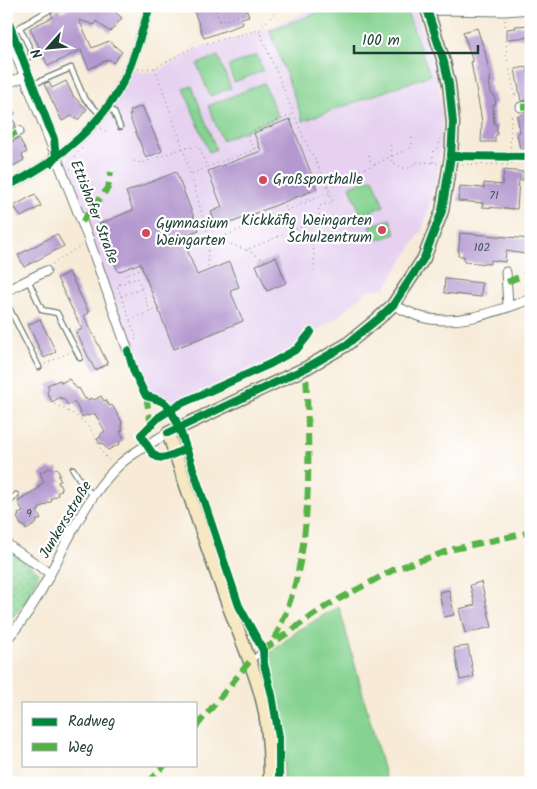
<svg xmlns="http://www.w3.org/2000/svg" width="537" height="789" font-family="Kalam,sans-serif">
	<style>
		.built { fill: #e6d2f0 }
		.green { fill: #86d391; stroke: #528862 }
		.park { fill: url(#park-dots); stroke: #528862 }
		.building { fill: #b498cf }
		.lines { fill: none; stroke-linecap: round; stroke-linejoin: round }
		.lane-casing { stroke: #6b7a6d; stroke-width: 7 }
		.street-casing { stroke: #6b7a6d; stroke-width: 11 }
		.secondary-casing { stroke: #6b7a6d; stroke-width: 15 }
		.path { stroke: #6b7a6d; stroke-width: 1; stroke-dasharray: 1 4; stroke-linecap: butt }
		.lane { stroke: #fff; stroke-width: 4.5 }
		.street { stroke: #fff; stroke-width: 9 }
		.secondary { stroke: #f7e8c3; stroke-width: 12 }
		.quiet { stroke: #55b346; stroke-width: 6; stroke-dasharray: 12 6; stroke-linecap: butt }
		.cycleway-casing { stroke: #fff; stroke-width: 11 }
		.cycleway { stroke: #00873e; stroke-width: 8 }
		.poi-dot { fill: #d1495b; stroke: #fff; stroke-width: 2 }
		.labels { text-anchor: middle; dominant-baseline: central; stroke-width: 4.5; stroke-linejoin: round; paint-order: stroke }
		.number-label { font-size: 12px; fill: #44545b }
		.poi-label { font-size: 15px; fill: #1f3d34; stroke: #fff; text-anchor: start }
		.street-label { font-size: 15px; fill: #1f3d34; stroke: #fff }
	</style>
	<defs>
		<pattern id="park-dots" width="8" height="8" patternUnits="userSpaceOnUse" patternTransform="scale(1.25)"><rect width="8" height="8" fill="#86d391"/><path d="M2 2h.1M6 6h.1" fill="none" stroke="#6dac77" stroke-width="1.8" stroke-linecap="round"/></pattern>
	</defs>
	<rect width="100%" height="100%" fill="#fff"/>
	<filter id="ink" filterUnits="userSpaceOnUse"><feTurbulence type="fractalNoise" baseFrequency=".02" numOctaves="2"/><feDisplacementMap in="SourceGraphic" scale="10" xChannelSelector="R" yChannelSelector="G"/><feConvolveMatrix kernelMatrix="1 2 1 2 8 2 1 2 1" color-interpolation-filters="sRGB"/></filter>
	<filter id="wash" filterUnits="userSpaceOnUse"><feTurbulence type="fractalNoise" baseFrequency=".0096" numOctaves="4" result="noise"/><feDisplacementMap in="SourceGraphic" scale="20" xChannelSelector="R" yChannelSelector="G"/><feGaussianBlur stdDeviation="1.12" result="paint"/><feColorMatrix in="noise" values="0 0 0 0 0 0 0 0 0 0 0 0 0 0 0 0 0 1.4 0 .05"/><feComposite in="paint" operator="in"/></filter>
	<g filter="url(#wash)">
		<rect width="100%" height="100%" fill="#f7ebd8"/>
		<path class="built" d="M319,6H414L438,79L443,120L438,176L423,229L385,288L368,290L341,314L292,349L172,406L162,399L147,395L136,373L65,174L69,155L95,127L132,69L142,72H157L196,49L260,32Z"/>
		<g class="green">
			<path d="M336,6H405L430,75L303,121L270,30Z"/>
			<path d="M257,55L263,71L234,82L228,66Z"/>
			<path d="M218,56L231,88L210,96L197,64Z"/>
			<path d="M264,83L278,117L222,140L208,106Z"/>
			<path d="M192,86L216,149L209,152L184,89Z"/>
			<path d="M373,178L384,206L361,215L350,186Z"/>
			<path d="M390,219L396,234L374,241L369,226Z"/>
			<path d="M339,606L387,783H283L284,747L278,702L269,661L271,652L299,630Z"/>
		</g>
		<path class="park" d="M6,548L39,572L28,599L6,625Z"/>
		<g id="blocks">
			<g class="building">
				<path d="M74,6H108L122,18L110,32L96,21L95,25L79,20L92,48L109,41L122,52L113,63L109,59L89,69L81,50L48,66L30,28L53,17L51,14L59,8L61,12Z"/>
				<path d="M192,6H245L249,16L241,18L243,24L204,38Z"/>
				<path d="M531,25V37L507,39V29L516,28L515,26Z"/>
				<path d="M477,28L485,52L491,81H489L491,93L494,95L496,104L493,105L494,124L497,125V135L495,136V142H481L482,121L471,62H473L463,32Z"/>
				<path d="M527,67L529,76L531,75V100L521,101L515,69Z"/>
				<path d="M66,81L73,96L87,109L78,120L72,116L62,121L44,84L49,82L52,88Z"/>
				<path d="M6,99L15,114L11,117L16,125L6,131Z"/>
				<path d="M142,106L162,151L146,158L129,115H131L130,111Z"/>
				<path d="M531,112V147L520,149L517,133L520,132L517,116Z"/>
				<path d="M290,119L317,189L218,228L211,212L222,207L208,171L261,151L254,133Z"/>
				<path d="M19,138L27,152L22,155L24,160L6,170V147L11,145L10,143Z"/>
				<path d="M504,170L524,172V180H519L517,209L482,207L483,203L458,201L460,186L484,188V183L502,185Z"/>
				<path d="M176,172L199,230L182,236L197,275L229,262L239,287L230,290L243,321L174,349L140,263L118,272L99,224L133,210L126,192Z"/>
				<path d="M35,194L41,206L21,217L14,206Z"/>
				<path d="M460,233L531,239V255L506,251L505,262L491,260L490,264L464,262V256H458Z"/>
				<path d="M57,234L64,246L24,267L18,255Z"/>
				<path d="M276,257L286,283L267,291L256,265Z"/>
				<path d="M69,272L89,313L84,316L108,364L95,370L76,332L82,329L57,278Z"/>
				<path d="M445,279L482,283L481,297L444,293Z"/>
				<path d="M40,319L56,352L44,358L28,325Z"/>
				<path d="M69,379L77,389L79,388L85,399L86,398L87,400L92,398L94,400L101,396L104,401L106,400L109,406L112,405L122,422L121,426L123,430L120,431L124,439L119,442L120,444L108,450L102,443L100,444L97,439L101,437L100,435L105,431L95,414H93L88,416L87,415L82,417L75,402L68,405L63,398L61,399L60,397L52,402L47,392L49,388L47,385L60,380L61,383Z"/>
				<path d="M49,468L53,470L57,468L60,475L58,476L61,481L58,482L62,490L57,493L58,495L51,499L52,501L39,508L40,510L37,511L41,519L36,521L37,523L34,525L26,530L24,526L21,525L17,517L19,516L18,514L23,512L18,501L24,498L23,497L39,488L38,486L44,482L40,473Z"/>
				<path d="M481,582L492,627L465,633L459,609L475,605L470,585Z"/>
				<path d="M449,590L454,615L444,617L439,592Z"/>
				<path d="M468,646L474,677L460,680L454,648Z"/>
			</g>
		</g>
	</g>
	<g filter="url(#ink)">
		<use href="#blocks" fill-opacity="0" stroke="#6b7a6d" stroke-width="1"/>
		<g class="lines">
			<defs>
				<g id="lane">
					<path d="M8,34L56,6"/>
					<path d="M19,61L31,56L32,53L20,28"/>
					<path d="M29,86L71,68L84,98L101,115"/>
					<path d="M108,107L114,112L120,127"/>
					<path d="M28,280L42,310L57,313L80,358"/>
					<path d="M6,302L39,367"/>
					<path d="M73,469L85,488L94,496"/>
					<path d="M6,506L16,495"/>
					<path d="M251,661L263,650"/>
				</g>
				<g id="street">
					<path d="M428,13L438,10L505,11L531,9"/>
					<path d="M6,29L89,240L128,351"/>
					<path d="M6,84L25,76"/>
					<path d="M521,107L531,106"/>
					<path d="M6,138L19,131"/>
					<path d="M6,187C58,162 110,120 131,64C138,45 144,25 150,6"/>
					<path d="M506,272L508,307"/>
					<path d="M6,291L46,271"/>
					<path d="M393,305C402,309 412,314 421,317C458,327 497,311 531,299"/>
					<path d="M6,542L9,546L50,573"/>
					<path d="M6,640C53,590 68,516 117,467C131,453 151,443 168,433"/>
				</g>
				<path id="secondary" d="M270,783C270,755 269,726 262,699C252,661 235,625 222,588C203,537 186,484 168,433L306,368L346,345L379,318L393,305L424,258L442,211L451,156L453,123L449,84L444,62L426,6"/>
			</defs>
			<use href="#lane" class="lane-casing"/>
			<use href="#street" class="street-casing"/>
			<use href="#secondary" class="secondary-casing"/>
			<g class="path">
				<path d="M214,6L220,22L245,13L242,6"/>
				<path d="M505,20L507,58L516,99"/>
				<path d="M259,30L303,136L326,182L333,202L319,206V225L301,227C316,239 314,257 314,274"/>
				<path d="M155,68L183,148L208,235L246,250L301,227"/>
				<path d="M138,69L155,68L195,46L259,30L281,6"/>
				<path d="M101,128L108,133"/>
				<path d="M390,145L392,162L403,168H409L417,162L438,163"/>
				<path d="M254,149L260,147"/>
				<path d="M369,155L371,165"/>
				<path d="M510,157L511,117L514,114"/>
				<path d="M460,159H464V164"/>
				<path d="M134,161L142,163L183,148L199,147L207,167L254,150L247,133L294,114"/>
				<path d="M433,162V152L437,148L441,139"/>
				<path d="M462,164L508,165L524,157"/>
				<path d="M70,169L73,168L74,157L82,148"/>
				<path d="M358,171L362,182"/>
				<path d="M192,174L207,167"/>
				<path d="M327,182L371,166L412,147V137"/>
				<path d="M305,194L308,202"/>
				<path d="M283,202L287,210"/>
				<path d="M267,208L271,217"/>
				<path d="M242,218L245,227"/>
				<path d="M217,239L329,193"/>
				<path d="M185,244L208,235V270"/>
				<path d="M247,250L266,261"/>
				<path d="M52,264L82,245"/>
				<path d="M128,280L125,275L142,268"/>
				<path d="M121,296L141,289"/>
				<path d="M150,312L138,278L117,285L130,320L156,309H158"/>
				<path d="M130,321L137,338L133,341"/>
				<path d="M45,364L70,352"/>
				<path d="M50,402C63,408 77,415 87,425C98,436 98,452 111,462"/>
			</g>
			<use href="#lane" class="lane"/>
			<use href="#street" class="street"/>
			<use href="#secondary" class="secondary"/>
			<g class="quiet">
				<path d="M521,107L531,106"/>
				<path d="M6,138L19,131"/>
				<path d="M82,222L108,188L111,172"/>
				<path d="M507,282L531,272"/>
				<path d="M146,396L151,425"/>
				<path d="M274,639C316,559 309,457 306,368"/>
				<path d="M263,650L328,605L395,569L454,549L531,532"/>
				<path d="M196,727L250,661"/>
				<path d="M148,783L165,765"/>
			</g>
			<defs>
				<g id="cycleway">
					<path d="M6,16L54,139L56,157L51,163"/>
					<path d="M451,156L531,157"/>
					<path d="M6,187C58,162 110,120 131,64C138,45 144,25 150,6"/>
					<path d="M128,351L134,372L146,396C171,402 169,407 179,427L239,606L263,650L264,664L272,695L279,737V783"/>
					<path d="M168,433L306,368L346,345L379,318L393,305L424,258L442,211L451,156L453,123L449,84L444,62L426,6"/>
					<path d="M185,449C157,462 157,463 141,435L159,417L178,405L270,364L297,349L311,332"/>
				</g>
			</defs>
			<use href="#cycleway" class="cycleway-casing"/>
			<use href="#cycleway" class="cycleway"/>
		</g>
	</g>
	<g class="poi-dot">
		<circle cx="263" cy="180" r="5"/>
		<circle cx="382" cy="230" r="5"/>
		<circle cx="146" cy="233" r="5"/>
	</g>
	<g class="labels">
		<g class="number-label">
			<text x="494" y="195">71</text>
			<text x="482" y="247">102</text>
			<text x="29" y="513">9</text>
		</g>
		<g class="poi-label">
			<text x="273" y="180">Großsporthalle</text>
			<text x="372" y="221" text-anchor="end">Kickkäfig Weingarten<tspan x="372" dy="17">Schulzentrum</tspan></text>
			<text x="156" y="224">Gymnasium<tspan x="156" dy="17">Weingarten</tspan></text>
		</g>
		<g class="street-label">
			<text transform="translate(94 212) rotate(69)">Ettishofer Straße</text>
			<text transform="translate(66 520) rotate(-59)">Junkersstraße</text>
		</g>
	</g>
	<rect width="537" height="789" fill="none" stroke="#fff" stroke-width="25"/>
	<rect x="22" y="702" width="175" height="65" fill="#ffffff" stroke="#a5b1ae"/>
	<rect x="32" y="718" width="25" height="8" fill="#00873e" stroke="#a5b1ae"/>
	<text x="68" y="726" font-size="15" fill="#1f3d34">Radweg</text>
	<rect x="32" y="743" width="25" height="8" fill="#55b346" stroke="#a5b1ae"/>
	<text x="68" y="752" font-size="15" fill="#1f3d34">Weg</text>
	<g transform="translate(48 48) rotate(243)" stroke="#ffffff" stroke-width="4" paint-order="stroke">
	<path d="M0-4L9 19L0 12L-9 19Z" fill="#1f3d34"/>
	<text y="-8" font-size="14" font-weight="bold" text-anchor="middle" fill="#1f3d34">N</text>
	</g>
	<path d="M354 45v8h124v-8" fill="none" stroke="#1f3d34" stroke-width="2.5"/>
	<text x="362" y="45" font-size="15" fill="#1f3d34" stroke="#ffffff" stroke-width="4" paint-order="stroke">100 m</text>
</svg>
